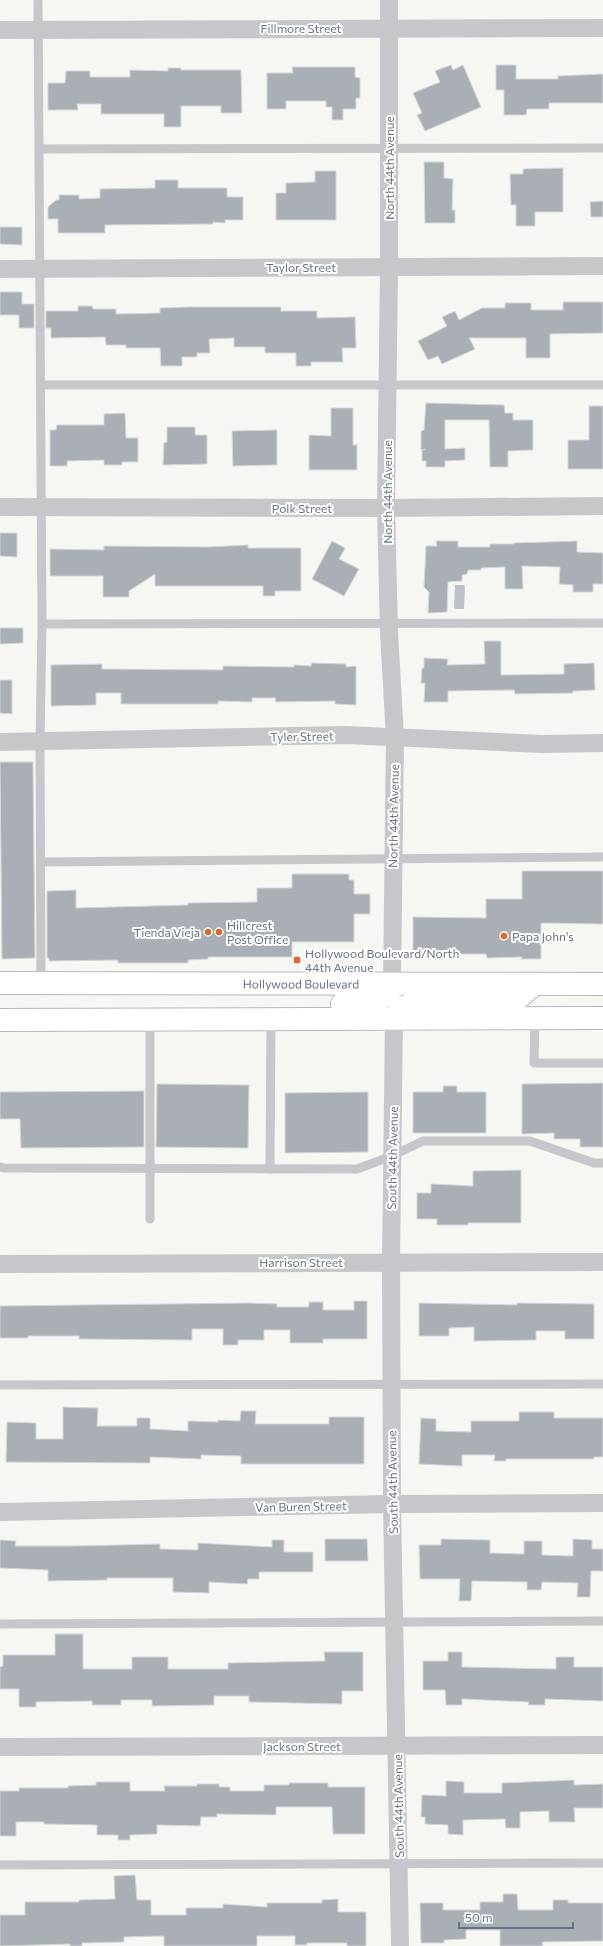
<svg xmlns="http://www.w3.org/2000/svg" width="603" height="1946" font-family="Commissioner,sans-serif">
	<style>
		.water { fill: #bcc4c9 }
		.building { fill: #a9afb5; stroke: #d7d8d6 }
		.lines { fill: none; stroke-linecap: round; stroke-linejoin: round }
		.highway-casing { stroke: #b5b8bb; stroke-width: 24 }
		.lane { stroke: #c5c7cb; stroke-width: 9 }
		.street { stroke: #c5c7cb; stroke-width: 18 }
		.highway { stroke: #fff; stroke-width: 22 }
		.poi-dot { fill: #d86931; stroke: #fff; stroke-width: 1.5 }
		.labels { text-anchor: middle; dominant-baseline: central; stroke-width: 4; stroke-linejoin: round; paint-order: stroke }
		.street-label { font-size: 12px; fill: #677382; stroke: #fff }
		.poi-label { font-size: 12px; fill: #677382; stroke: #fff; text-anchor: start }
	</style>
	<rect width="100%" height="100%" fill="#f6f6f3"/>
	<path class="water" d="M455,585H464L465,587L464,609H455L454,607Z"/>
	<g class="building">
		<path d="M451,65L453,70L463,65L481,107L425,131L417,115L422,113L413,93L440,82L435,71Z"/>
		<path d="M496,65H516V79H558V76L603,74V103H549V109H527L526,115H504V90H496Z"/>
		<path d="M292,67H355V77L360,78V98H356V109H343V120H332V107H326V101H286V109H267V73H293Z"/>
		<path d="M168,68H181V70H241L242,113H221V106H181V127H164V114H101V104H77L78,110H48V83H65L66,71H90V77H130V70L168,71Z"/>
		<path d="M424,162H444V178L453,179L452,210H455V223H425Z"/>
		<path d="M563,168V212H535V226H516V205H511L510,174H523V169Z"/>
		<path d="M315,171H336V220H276V193H286V183L315,182Z"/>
		<path d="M155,180H178V188H227V197H243V220H225V223L213,222V224L105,225V233H58V219H48V207L56,200H59V195H79V199L100,198V189L155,188Z"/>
		<path d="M603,201V217H591L590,202Z"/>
		<path d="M0,227H22V245L0,244Z"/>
		<path d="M0,292H22V304H34V328H19V315H0Z"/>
		<path d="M563,302H603V333L550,334V358H526V338H469L475,349L442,364L438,356L428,360L418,341L447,326L442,317L455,311L459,320L482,308H505V303H531V310H563Z"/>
		<path d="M78,306H92L93,309H116V314L160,313V308L190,307H281V311H317V318L355,317L356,348H342L343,362H311V366H296V353H265V347H234V338L209,339L210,353H197V357H182V366H161L160,348H126V345H106L105,337L51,338V328H46V311H78Z"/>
		<path d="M426,403L504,405L505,413H513V420H533V450L508,451V467H490L489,420H445V449L465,448V460L445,461V467H426V461H422V450L426,449L421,450V431L424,430Z"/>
		<path d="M589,406H603V469H568V440H589Z"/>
		<path d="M331,408H353V445H357V470H309V435L331,436Z"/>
		<path d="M125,413L126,438H138V462H122V465H104V460L67,461V466H50V430H56L57,425H104V414Z"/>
		<path d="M167,427H195V435H207V464L163,465L164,443L167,442Z"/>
		<path d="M277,430V465L233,466L232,431Z"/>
		<path d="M0,533H17V557L0,556Z"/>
		<path d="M332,541L345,548L339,559L359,569L344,596L312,579Z"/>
		<path d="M436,541H458V547H490V544H514V543L577,541V552L603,553V584H593V592H573V585L559,584L560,567L522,566L523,589H505V567L481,568V570H468L467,574L462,575V581L448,582L447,612L428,613L429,592L424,587L426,546H437Z"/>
		<path d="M248,545V548H301V591H275V596H263V586H155V574L129,591V597H103V576H50V549L104,550V546L208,547Z"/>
		<path d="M0,628H23V643L0,644Z"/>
		<path d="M484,641H501V675L564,674V664L594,663L595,690L573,691V693L515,694L514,690L448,691V702H424L425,683H421L422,668H424V658L448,659L447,665L485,664Z"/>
		<path d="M312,663L346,664V667L356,666V705L335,704V701L276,702L275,698H252V702L218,701V704H121V693H96V705L51,706V665L102,664V669L223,670V666L294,667V665L311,666Z"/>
		<path d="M0,680H12V714L0,713Z"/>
		<path d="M0,762H33L35,958L2,959Z"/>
		<path d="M522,871H603V924L541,923V959H521L522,957L487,958L486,954H413V917L486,918V899H522Z"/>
		<path d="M292,874H349V880H354V894H370V914H354V942H292V957H208V959L188,960V963H118V960L49,961V958H47V891L76,890V908L188,905V903L257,902V888H292Z"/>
		<path d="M603,1083V1147H580V1139H554V1133L522,1134V1084Z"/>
		<path d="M157,1084L249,1085L248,1148L156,1147Z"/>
		<path d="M443,1086H457V1092H486V1133H413V1092H443Z"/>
		<path d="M144,1091V1147L21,1148L20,1119H0V1092Z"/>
		<path d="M368,1092V1152L285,1153V1093Z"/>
		<path d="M521,1170V1223H468V1225H437V1219H417V1193H431V1184L473,1186V1171Z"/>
		<path d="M354,1301H367V1339H323V1343H290V1330H264V1340H238V1345H223V1329H192V1340L79,1339V1336H28V1338H0V1306L248,1303L277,1304V1307H309V1302H323V1310H354Z"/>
		<path d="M419,1303L517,1305V1303L594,1304V1339H565V1331H536V1340L474,1341V1327L449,1328V1336H419Z"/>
		<path d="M63,1407L98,1408L97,1426H137V1418H150V1429L188,1431V1421L218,1422V1420L240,1421L241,1411H256L255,1424H329V1417H364V1464H241V1456L201,1455V1459L150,1457V1463L6,1462L7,1422L36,1423V1439H63Z"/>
		<path d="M519,1412H554V1418H603V1457H594V1459H506V1461H494L495,1455H462V1466L419,1464L421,1418L436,1419V1431L471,1432V1421H519Z"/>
		<path d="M325,1539H367L368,1561H325Z"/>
		<path d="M441,1539L490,1540V1553L524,1554V1541H542V1555L573,1556V1539L592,1540V1549H603V1571H591L590,1597H577L578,1583L542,1582L541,1590H527V1582L472,1581L471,1601H459L460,1579H420L419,1545H441Z"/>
		<path d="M0,1540L16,1541L15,1546H75L160,1544V1549L198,1550V1543L272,1547V1540H284V1552H313V1572H259V1579H248L247,1584L209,1582V1593L173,1592V1578H107V1580L48,1581V1570L0,1568Z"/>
		<path d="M55,1634H83V1669H132V1657H168V1669H228V1663L325,1661L324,1652H363V1691H342V1704L249,1702V1696H214V1705L152,1706V1700H121V1705H92V1701L36,1702V1707H19V1689H0V1667L3,1666V1655H55Z"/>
		<path d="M448,1652H462V1667L556,1669V1657H574V1667H603V1701L545,1699V1705H528L529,1702L462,1699V1705H446L445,1690H423V1661H448Z"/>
		<path d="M574,1780V1785L603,1784V1808H574L575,1822H549V1811L520,1812V1828H506L505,1819L463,1820V1835L448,1834V1825L425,1824V1817H421L422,1795L446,1796V1781L464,1782V1793H502V1783Z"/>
		<path d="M96,1782H130V1791H165L164,1786H197V1784H219V1787H230V1791H264V1785H289V1783H328V1787H365V1834H333L332,1807H276V1815L217,1814V1817H201L200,1826L157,1825V1834L130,1835V1840H118V1835H97V1825L44,1824V1822H16V1836H0V1791H19V1788H68V1786L96,1785Z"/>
		<path d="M135,1875L137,1900H151V1915H186V1908H223V1904L267,1907V1903H322V1900L338,1899V1912H366V1946H347V1943H307V1945H295V1936H257V1946H164V1936L124,1937V1942L82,1943V1946H70V1944L0,1946V1915H25V1902H79V1900L115,1899L114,1876Z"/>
		<path d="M503,1894H517L518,1910H553V1900H568V1903H603V1941L542,1942L543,1946H500V1930H466V1939L444,1940V1943H421L420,1903H443V1910H480V1902H503Z"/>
	</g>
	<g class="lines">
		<defs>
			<g id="highway">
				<path id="s1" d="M0,983L603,984"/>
				<path d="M342,1004C363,1003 375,1006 391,991L392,984"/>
				<path d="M394,1018C401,1008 409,1004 421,1000L515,1001L534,984"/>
				<path d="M0,1020L603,1018"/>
			</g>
		</defs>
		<use href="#highway" class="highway-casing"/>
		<g class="lane">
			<path d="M38,0L42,624L603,623"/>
			<path d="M39,149L603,148"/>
			<path d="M41,385H603"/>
			<path d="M41,862L603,857"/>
			<path d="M41,983L40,742L42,624"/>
			<path d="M535,1018L534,1063H603"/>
			<path d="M150,1019V1219"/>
			<path d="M0,1167L4,1168L357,1169L392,1156L423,1141H530L594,1163H603"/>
			<path d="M270,1169L271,1019"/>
			<path d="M0,1385L603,1384"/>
			<path d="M0,1624L603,1621"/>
			<path d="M0,1865L603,1863"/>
		</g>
		<g class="street">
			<path d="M389,0V267L386,508L389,632L395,738L392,984"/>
			<path d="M0,30L603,28"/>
			<path d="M0,269L603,266"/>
			<path d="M0,507L386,508L603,506"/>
			<path d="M0,742L346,735L542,744L603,743"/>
			<path d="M394,1018L391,1262L392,1504L400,1946"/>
			<path d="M0,1264L603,1262"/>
			<path d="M0,1512L392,1504L603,1503"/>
			<path d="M0,1747L603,1745"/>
		</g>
		<use href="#highway" class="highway"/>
	</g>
	<g class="poi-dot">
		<circle cx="208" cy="932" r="4"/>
		<circle cx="219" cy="932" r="4"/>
		<circle cx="504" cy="936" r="4"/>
		<rect x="293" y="956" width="8" height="8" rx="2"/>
	</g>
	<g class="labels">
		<g class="street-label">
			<text x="301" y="28">Fillmore Street</text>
			<text transform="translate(389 168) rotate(-90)">North 44th Avenue</text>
			<text x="301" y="267">Taylor Street</text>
			<text transform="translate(387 492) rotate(-90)">North 44th Avenue</text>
			<text x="302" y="508">Polk Street</text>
			<text transform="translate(302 736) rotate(-1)">Tyler Street</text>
			<text transform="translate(393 816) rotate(-89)">North 44th Avenue</text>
			<text stroke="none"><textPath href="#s1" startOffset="301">Hollywood Boulevard</textPath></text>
			<text transform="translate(392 1158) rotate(-89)">South 44th Avenue</text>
			<text x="301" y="1262">Harrison Street</text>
			<text transform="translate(392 1482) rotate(-91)">South 44th Avenue</text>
			<text transform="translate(301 1506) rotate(-1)">Van Buren Street</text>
			<text x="302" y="1746">Jackson Street</text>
			<text transform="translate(398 1806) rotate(-91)">South 44th Avenue</text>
		</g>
		<g class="poi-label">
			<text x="227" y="925">Hillcrest<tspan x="227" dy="14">Post Office</tspan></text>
			<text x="200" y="932" text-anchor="end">Tienda Vieja</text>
			<text x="512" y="936">Papa John's</text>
			<text x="305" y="953">Hollywood Boulevard/North<tspan x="305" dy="14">44th Avenue</tspan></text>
		</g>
	</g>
	<path d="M459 1922v6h114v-6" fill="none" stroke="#677382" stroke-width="2"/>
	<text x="465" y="1922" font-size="12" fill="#677382" stroke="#ffffff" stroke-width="3" paint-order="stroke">50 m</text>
</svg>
